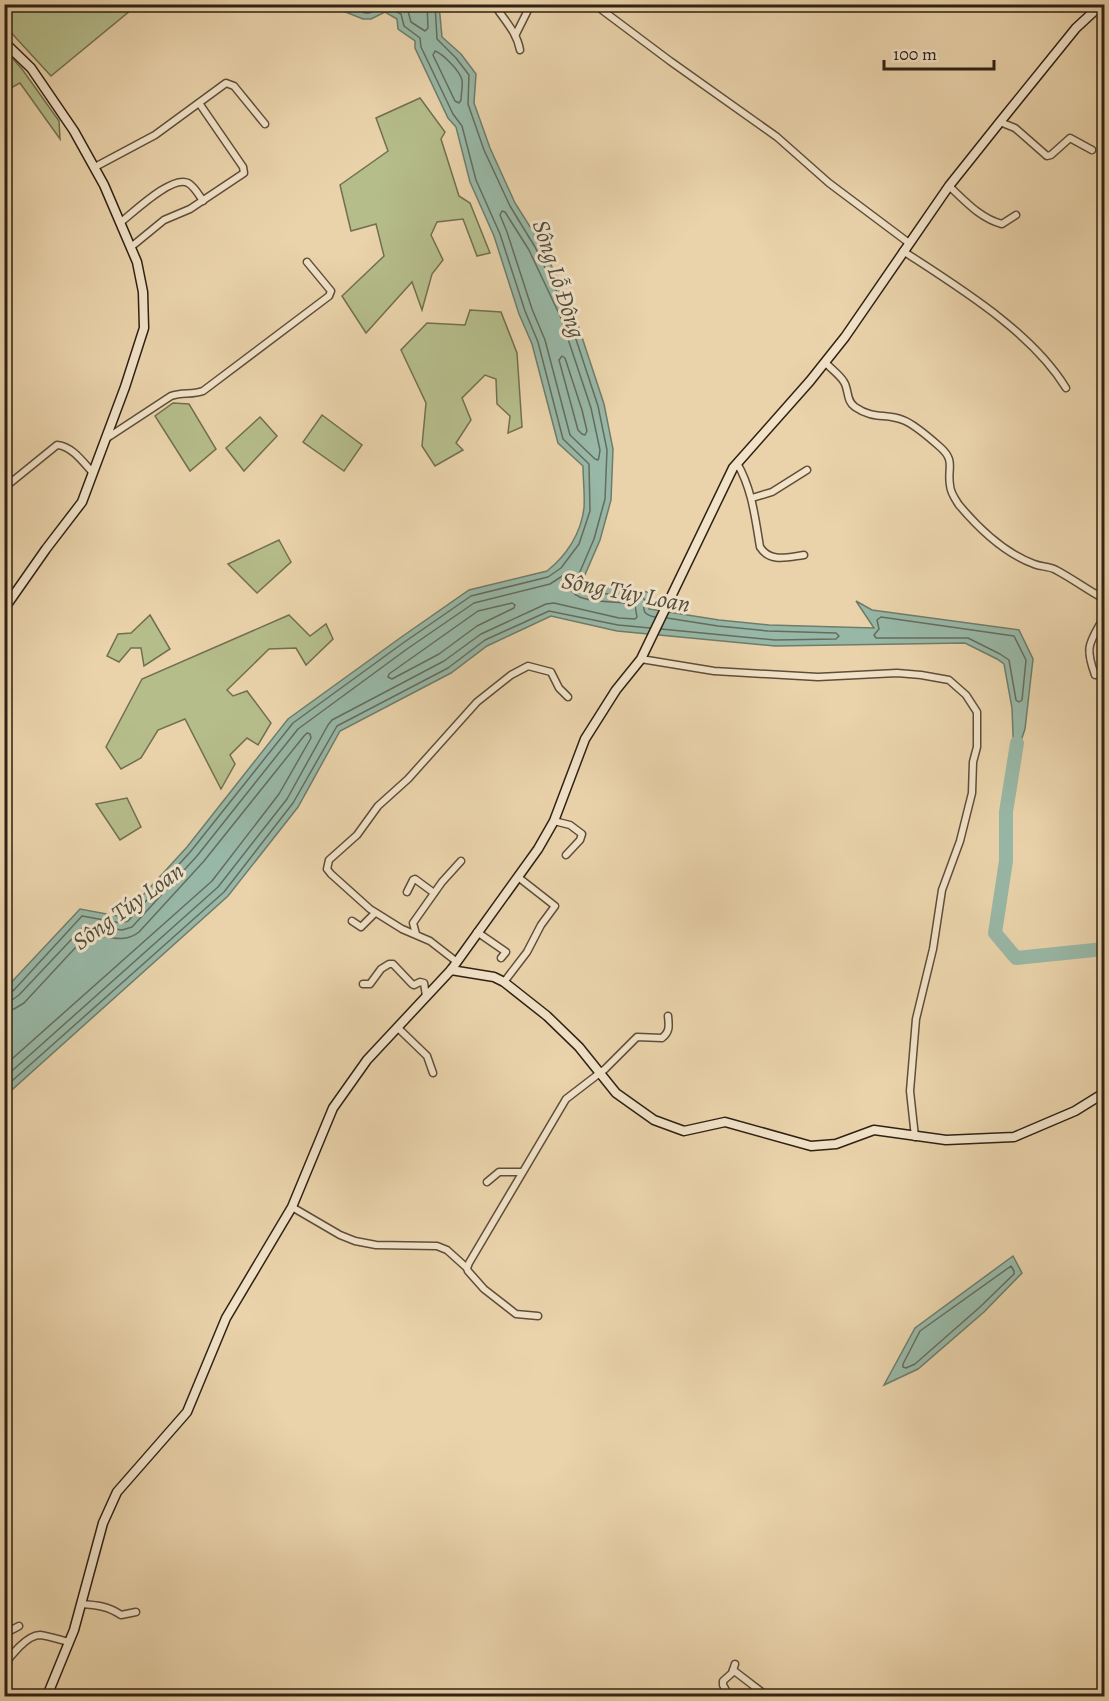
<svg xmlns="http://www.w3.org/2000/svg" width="1109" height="1701" font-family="Alegreya,serif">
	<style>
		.green { fill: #b5bd8b; stroke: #726f50; stroke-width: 1.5 }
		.water { fill: #98b8a7; stroke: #6e7c6c; stroke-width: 1.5 }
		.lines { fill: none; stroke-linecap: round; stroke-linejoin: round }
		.shore { stroke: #646c5e; stroke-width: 1.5 }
		.river { stroke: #98b8a7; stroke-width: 14 }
		.street-casing { stroke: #5e4e3a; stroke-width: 9 }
		.secondary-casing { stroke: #2f2114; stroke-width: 11 }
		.street { stroke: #f1e2c8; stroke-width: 6 }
		.secondary { stroke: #f1e2c8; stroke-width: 8 }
		.labels { text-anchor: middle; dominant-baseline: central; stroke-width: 6; stroke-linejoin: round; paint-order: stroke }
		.water-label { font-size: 24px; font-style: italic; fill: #4e4e40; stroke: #f1e2c8 }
	</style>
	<rect width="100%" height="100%" fill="#ead3ab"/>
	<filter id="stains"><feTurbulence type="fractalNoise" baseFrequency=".00333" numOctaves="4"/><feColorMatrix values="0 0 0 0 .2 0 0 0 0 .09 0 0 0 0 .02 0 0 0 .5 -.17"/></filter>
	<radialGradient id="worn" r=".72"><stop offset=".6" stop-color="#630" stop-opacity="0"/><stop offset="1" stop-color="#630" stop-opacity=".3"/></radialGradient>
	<g class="green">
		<path d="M4,5L5,4L140,5L136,6L51,76L5,26Z"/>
		<path d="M5,50L22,69L59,121L60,139L20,83L5,91Z"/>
		<path d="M420,98L445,132L441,139L459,196L470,203L490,253L477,256L463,219L437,222L431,235L443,260L432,274L422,310L412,282L366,333L342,296L384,256L376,224L351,231L340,185L388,151L376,118Z"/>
		<path d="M470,310L501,312L517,353L522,427L508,433L510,416L497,404L496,379L485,375L462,398L471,420L456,443L463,450L435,466L422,446L426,403L401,350L427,323L465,325Z"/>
		<path d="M173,403L189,404L216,449L190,471L155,416Z"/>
		<path d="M322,415L362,445L344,471L303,442Z"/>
		<path d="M260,417L277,436L244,471L226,448Z"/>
		<path d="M279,540L291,562L257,593L228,564Z"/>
		<path d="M150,615L170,649L144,666L141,648H131L119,662L107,656L118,634L131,633Z"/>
		<path d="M289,615L310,636L326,624L333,639L306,665L296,648L269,649L227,690L233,696L247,691L271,723L258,745L247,738L230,755L235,764L221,789L185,719L158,730L141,758L121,769L106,747L142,679Z"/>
		<path d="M127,798L141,827L120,840L96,804Z"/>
	</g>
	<g class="water">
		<path d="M328,5H439L442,37L461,54L476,74L474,103L490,148L515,203L541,244L574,313L604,404L613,449L611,500L600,540L581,584L655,593L649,609L719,620L769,625L874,628L856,601L872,610L1019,630L1033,659L1025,729L1014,761L1012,708L1004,664L997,659L965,643L775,646L617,631L551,616L487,646L451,673L340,731L298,807L228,896L5,1096V989L80,909L123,917L187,847L288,719L400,638L469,590L547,571C566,556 581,534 584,508C585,494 583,480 583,466L558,443L532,344L519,314L494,236L470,182L456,127L448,118L415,48V41L398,29L397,19L385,12L371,19H363Z"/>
		<path d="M1013,1256L1022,1273L984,1312L918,1369L884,1385L915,1328Z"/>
	</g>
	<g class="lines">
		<g class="shore">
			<path d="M399,4L408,11L411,22L425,31L428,28L427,4"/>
			<path d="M435,4L437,39L456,58L469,75L468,104L484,150L510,206L535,247L568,315L598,406L607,450L605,499L594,539L576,581V586L582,591L643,598L645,600C642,611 644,615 655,617"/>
			<path d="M435,51C443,54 460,71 462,80C463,86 461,94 461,100L459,103L455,101L433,55Z"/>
			<path d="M502,211L505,212L529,250L561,318L591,408L600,450L599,457L598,460L595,459L570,435L545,340L532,309L507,232L500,215Z"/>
			<path d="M562,356L565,358L582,410L587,431L585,435L582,434L578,430L559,360Z"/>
			<path d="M512,603L515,605L514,608L477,626L439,654L392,679L388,677L389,674L478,611Z"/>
			<path d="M881,617L1014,636L1026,660L1022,700L1019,702L1016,700L1009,660L1000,654L968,638H876L874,635L879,629L877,620Z"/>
			<path d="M661,629L775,640L836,639L839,636L836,633L768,631L718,626L667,618"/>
			<path d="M4,994L9,993L14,990L82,916L121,923L128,921L191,851L293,723L403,643L471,596L548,577L561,568L579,544L590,511L589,464L563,439L538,342L525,311L500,234L476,180L462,126L453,114L421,47L420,38L404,26L401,14L386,6L369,13H365L343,4"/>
			<path d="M4,1001L12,1000L19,995L85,925L122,930L132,927L197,856L298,729L407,649L474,603L550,584L567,573L570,576C562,609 615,598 635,605L637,617L635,619L619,618L554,603L546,604L481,634L444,661L332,720L328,725L287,799L218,887L4,1078"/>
			<path d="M4,1010L14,1009L24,1003L88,934C106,935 123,945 139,932L204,861L304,736L307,733L310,734L311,738L279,794L212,881L4,1066"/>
			<path d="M4,1088L224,892L293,803L337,726L448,668L485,640L549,611L618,625L650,628"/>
			<path d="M1011,1266L1014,1271V1274L980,1307L915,1364L906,1368L903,1367V1364L920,1331Z"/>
		</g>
		<path class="river" d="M1017,743L1006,812V861L995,933L1016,958L1104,949"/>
		<defs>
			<g id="street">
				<path d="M494,4C504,20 517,32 520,50"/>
				<path d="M594,4L670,61L777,137L829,183L909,243"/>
				<path d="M516,34L531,4"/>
				<path d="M1000,122L1015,128L1047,156L1051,155L1070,138L1092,150"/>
				<path d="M95,167L155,135L226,83L234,86L265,124"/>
				<path d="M949,186C965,201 981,219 1002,224L1016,215"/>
				<path d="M121,222C134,212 172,175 188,183C194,186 199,195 203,201"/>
				<path d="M131,247L164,220L190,209L244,173L243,167L199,103"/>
				<path d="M903,251C958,287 1031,331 1066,388"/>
				<path d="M825,362C831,369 840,375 844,382C849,390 846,401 855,407C874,420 885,413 903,420C914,424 931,439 940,447C956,461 947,468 950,485C950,492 955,499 959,505C980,530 1004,553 1034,564C1041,567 1049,566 1056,570C1071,578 1085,588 1099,596L1104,603"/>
				<path d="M107,438L171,396C182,392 192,395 203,391L329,296L331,291L307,262"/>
				<path d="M737,463C752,489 755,517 760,547C770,563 788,557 804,555"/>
				<path d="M4,488L57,445C72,446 83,462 93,473"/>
				<path d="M752,498L772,492L807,470"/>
				<path d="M641,659L714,671L818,677L897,673L921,675L949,680L966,695L977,712V747L973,762L972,793L960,841L942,890L933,949L916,1019L910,1091L915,1137"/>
				<path d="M1095,675C1084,645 1090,643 1104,617"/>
				<path d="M554,821L570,825L582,834L580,840L566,855"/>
				<path d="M407,892L413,880L415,879L434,893"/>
				<path d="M352,921L361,927L375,913"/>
				<path d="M477,932L506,952L501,958"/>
				<path d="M416,934L413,923L442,882L461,861"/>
				<path d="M457,962L430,941L402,929L370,909L331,874L327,869L329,860L357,835L378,806L408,779L477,702L511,675L528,666L551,672L559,688L568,697"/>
				<path d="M504,982L527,952L541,925L555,906L518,877"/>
				<path d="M363,984H370L381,969L389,964H393L412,984L414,985L420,982L424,983L426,996"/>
				<path d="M397,1027L427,1056L433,1073"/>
				<path d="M487,1182L499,1172H522"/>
				<path d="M292,1207L340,1235L355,1241L376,1245L437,1246L447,1250L467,1268"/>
				<path d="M538,1316L516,1314L484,1289L468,1271L467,1268L469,1263L566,1099L605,1069L637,1037L662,1038C670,1032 669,1026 668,1016"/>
				<path d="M81,1604C96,1605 108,1606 121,1615L136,1612"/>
				<path d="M4,1634L19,1626"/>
				<path d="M4,1666C10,1656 27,1635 40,1635C49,1636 60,1640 69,1642"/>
				<path d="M733,1670L767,1696"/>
				<path d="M729,1696L723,1685V1681L732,1673L735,1664"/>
			</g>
			<g id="secondary">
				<path d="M4,42L31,68L74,131L104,185L137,262L143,292L144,328L125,387L82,502L46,549L4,609"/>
				<path d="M451,970L494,977L504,982L547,1016L579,1047L616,1093L654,1120L684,1131L725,1122L811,1146L836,1144L874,1130L946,1140L1014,1137L1075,1111L1104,1093"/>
				<path d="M47,1696L74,1630L103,1523L117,1492L187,1412L226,1318L292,1207L333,1108L367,1060L451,970L538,849L554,821L585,739L616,690L641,659L733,468L810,381L845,337L949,186L1000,122L1076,28L1102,4"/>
			</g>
		</defs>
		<use href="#street" class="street-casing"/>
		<use href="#secondary" class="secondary-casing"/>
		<use href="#street" class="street"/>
		<use href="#secondary" class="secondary"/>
	</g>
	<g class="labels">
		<g class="water-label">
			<text transform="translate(559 279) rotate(72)">Sông Lỗ Đông</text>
			<text transform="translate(626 592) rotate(11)">Sông Túy Loan</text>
			<text transform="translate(128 906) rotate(-36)">Sông Túy Loan</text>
		</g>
	</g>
	<rect width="1109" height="1701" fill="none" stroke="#ead3ab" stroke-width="24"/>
	<rect x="6" y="6" width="1097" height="1689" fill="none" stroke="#2f2114" stroke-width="3"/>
	<rect x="12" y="12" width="1085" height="1677" fill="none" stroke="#2f2114" stroke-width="1.5"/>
	<path d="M884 60v9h110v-9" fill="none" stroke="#2f2114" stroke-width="3"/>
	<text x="893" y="60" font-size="18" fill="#2f2114" stroke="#f1e2c8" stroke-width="4.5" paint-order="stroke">100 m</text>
	<rect width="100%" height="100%" filter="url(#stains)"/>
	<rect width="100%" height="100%" fill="url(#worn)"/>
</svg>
